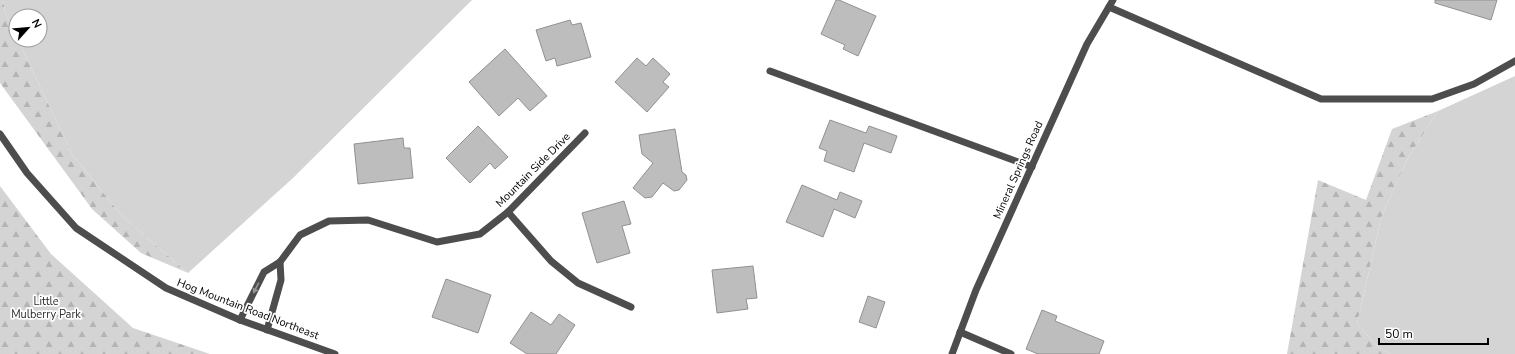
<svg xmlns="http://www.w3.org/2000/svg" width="1515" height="354" font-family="'Nunito Sans',sans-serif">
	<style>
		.green { fill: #d4d4d4 }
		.forest { fill: url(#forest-firs) }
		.building { fill: #bdbdbd; stroke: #919191 }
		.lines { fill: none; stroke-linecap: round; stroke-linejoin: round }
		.minor { stroke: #4d4d4d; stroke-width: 7 }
		.oneway { fill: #949494 }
		.labels { text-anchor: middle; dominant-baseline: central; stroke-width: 3.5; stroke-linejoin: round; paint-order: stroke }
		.street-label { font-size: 11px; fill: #000; stroke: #fff }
		.park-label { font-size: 11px; fill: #2b2b2b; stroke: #fff }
	</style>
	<defs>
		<pattern id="forest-firs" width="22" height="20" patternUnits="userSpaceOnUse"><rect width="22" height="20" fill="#d4d4d4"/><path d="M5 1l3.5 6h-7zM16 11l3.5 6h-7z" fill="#b4b4b4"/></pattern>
	</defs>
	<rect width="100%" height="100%" fill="#fff"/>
	<g class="green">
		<path d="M3,0H472L293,178L188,273L122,216L72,154L18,40H40V16H16V36L5,12Z"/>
		<path d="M1515,76V354H1390L1378,347L1357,324L1381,218L1408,158L1438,111Z"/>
	</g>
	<g class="forest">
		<path d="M0,0H3L5,12L16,36V40H18L72,154L122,216L188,273L141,253L92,209L0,83Z"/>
		<path d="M1438,111L1408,158L1381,218L1357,324L1378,347L1390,354H1287L1318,180L1366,200L1392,129Z"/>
		<path d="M0,186L51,254L133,328L210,354H0Z"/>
	</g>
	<g class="building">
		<path d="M836,0H839L876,16L858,56L843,49L845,45L821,34Z"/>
		<path d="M1435,0H1497L1491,20L1435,3Z"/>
		<path d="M570,20L572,25L581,23L591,57L557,66L555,58L546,61L536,30Z"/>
		<path d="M505,49L547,96L530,111L518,98L499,116L469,82Z"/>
		<path d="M637,58L646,66L653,58L670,74L663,82L669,87L647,112L615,82Z"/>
		<path d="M830,120L866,133L869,126L897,136L891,153L864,143L854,172L824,161L827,151L819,148Z"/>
		<path d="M478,126L508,157L495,169L490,163L470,183L446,158Z"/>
		<path d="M675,129L682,172L686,175L687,180L679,190L674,191L663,183L652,197L645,198L633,188L653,163L642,154L639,135Z"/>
		<path d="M403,138L404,148H410L413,178L358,184L354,144Z"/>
		<path d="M802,185L837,200L840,192L862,201L855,218L834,209L823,237L786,222Z"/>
		<path d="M624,201L631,224L622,226L630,253L597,263L582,213Z"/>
		<path d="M753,266L757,298L746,299L748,309L717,313L712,270Z"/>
		<path d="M446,279L491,295L478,333L432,317Z"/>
		<path d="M868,296L885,302L876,328L859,322Z"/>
		<path d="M1042,310L1057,316L1055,321L1104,341L1099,354H1038L1026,349Z"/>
		<path d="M531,312L551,325L559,314L575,325L556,354H527L510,343Z"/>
	</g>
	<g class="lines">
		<g class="minor">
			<path d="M1109,7L1321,99H1432L1474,84L1515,61"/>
			<path d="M770,71L1032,167"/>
			<path d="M0,134L27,173L76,228L166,288L240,320L335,354"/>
			<path d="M508,212L551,261L578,283L631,307"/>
			<path d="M240,320L264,272L280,262L300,235L329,221L368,220L437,242L480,234L508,212L585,133"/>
			<path d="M267,330L281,280L280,262"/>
			<path d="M960,332L1011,354"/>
			<path d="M952,354L976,290L1087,44L1113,0"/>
		</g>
	</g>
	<defs><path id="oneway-solid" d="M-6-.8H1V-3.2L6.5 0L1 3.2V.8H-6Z"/></defs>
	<use class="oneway" href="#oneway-solid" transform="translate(256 288) rotate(117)"/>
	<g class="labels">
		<g class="street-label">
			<text transform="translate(533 170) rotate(-45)">Mountain Side Drive</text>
			<text transform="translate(1018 170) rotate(-66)">Mineral Springs Road</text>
			<text transform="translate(248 309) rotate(21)">Hog Mountain Road Northeast</text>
		</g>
		<g class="park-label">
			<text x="46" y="301">Little<tspan x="46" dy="13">Mulberry Park</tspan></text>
		</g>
	</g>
	<g transform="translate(28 28) rotate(63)"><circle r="19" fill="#ffffff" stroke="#999999"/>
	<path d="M0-3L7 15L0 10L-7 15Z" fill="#000000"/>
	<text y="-6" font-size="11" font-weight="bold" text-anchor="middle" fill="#000000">N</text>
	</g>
	<path d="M1379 338v6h109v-6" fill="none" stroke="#000000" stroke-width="2"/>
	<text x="1385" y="338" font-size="12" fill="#000000" stroke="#ffffff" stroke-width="3" paint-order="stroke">50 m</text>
</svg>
